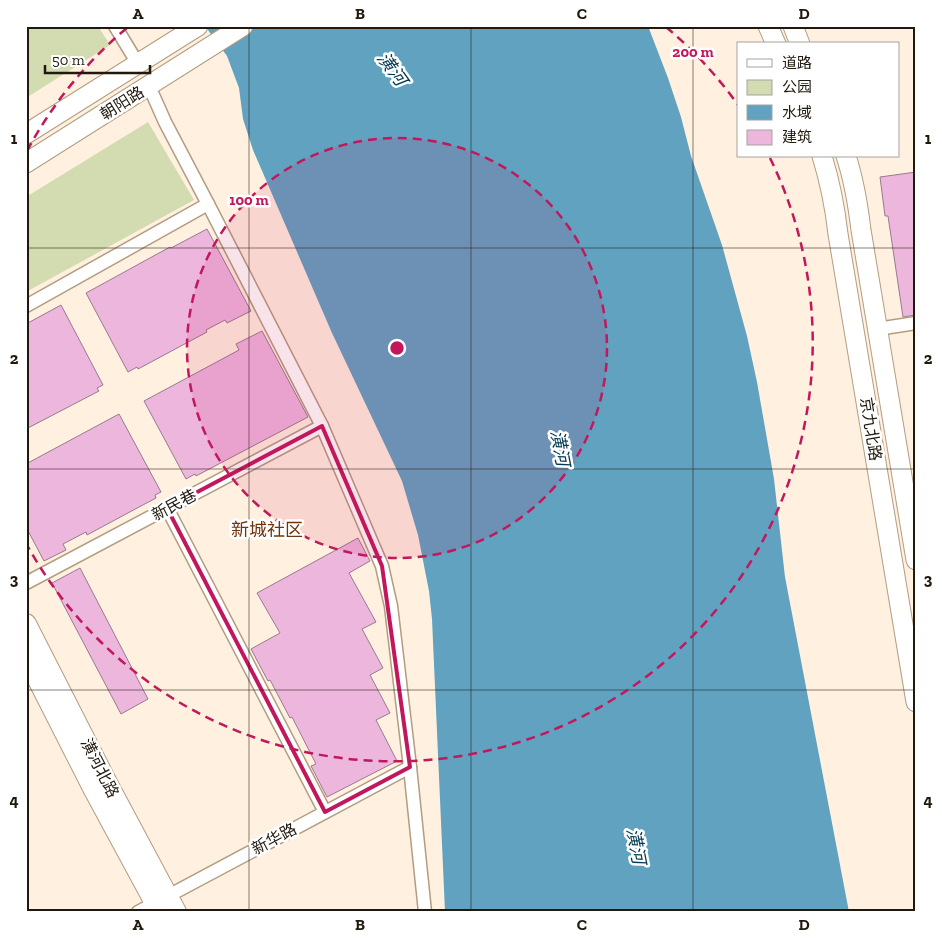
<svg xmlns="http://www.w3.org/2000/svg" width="942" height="938" font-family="'Zilla Slab','Noto Sans SC',serif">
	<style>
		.green { fill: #d2dcb0 }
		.water { fill: #61a2c1 }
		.building { fill: #edb6dd; stroke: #977a8f }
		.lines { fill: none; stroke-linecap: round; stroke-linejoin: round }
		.street-casing { stroke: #b39d81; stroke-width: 15 }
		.secondary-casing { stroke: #b39d81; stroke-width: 21 }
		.primary-casing { stroke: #b39d81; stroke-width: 22 }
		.street { stroke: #fff; stroke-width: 12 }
		.secondary { stroke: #fff; stroke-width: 19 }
		.primary { stroke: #fff; stroke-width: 20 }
		.marked { fill: none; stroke: #c2185b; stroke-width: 4; stroke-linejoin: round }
		.grid { fill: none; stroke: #21190e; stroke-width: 1; stroke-opacity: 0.55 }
		.ring { fill: none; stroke: #c2185b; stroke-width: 2.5; stroke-dasharray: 9 6 }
		.labels { text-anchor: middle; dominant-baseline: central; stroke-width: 5; stroke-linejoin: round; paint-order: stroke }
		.street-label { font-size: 16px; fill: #21190e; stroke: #fff }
		.water-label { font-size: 18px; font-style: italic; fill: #003a50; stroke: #fff }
		.neighbourhood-label { font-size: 18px; fill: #71330b; stroke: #fff }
		.centre { fill: #c2185b; stroke: #fff; stroke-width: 2.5 }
		.ring-label { font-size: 15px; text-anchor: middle; font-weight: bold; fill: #c2185b; stroke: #fff; stroke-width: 5; stroke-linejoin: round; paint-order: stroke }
		.neatline { fill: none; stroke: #21190e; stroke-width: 2 }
		.grid-label { font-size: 16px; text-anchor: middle; font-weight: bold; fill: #21190e }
	</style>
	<rect width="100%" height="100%" fill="#fff0df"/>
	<g class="green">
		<path d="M26,26H98L110,45L26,98Z"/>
		<path d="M148,122L194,200L26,292V197Z"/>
	</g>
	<path class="water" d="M205,26H648L668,78L681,117L691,156L722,245L747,336L757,382L774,479L785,577L849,912H445L432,619L429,591L418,535L402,481L332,333L253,150L243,119L239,88L227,56Z"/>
	<g class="building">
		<path d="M916,172V315L903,317L888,216H885L880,177Z"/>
		<path d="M207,229L251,311L227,323L225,320L206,330L207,332L138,369L137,367L128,372L86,293L170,247L171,248Z"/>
		<path d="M61,305L103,385L97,388L99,391L26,429V324Z"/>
		<path d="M262,331L308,417L196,476L195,474L186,479L144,401L239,350L236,344Z"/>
		<path d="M119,414L161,492L155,495L156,498L126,514L87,535L86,532L63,544L66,550L44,561L26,527V464Z"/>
		<path d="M358,538L370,561L349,573L376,622L362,629L383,668L370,675L390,713L376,720L397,761L327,797L311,766L316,764L292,717L290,718L270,680L268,681L251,649L280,633L257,593Z"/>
		<path d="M80,568L148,699L121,714L52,583Z"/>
	</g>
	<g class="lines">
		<defs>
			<g id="street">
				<path d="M115,26L138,64"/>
				<path d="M149,86L165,122L208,204L322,426L382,566L391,606L410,767L425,912"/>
				<path d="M26,306L208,204"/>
				<path d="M877,329L916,323"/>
				<path d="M167,508L325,812"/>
				<path d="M26,583L322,426"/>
				<path d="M138,912L410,767"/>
			</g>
			<g id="secondary">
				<path d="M768,26L776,44"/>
				<path d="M793,26L800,44"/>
				<path d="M26,134L198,26"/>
				<path d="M822,156C830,182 835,207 838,234L916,702"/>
				<path d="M846,156C854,180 858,205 861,230L916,560"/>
				<path d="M26,163L243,26"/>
			</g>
			<g id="primary">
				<path d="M26,624L106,781L176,912"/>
				<path d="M26,656L93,788L160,912"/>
			</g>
		</defs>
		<use href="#street" class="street-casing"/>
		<use href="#secondary" class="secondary-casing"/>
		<use href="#primary" class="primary-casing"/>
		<use href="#street" class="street"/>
		<use href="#secondary" class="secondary"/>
		<use href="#primary" class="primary"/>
	</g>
	<path class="marked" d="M322,426L382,566L410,767L325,812L167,508Z"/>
	<path class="grid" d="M249,26V912M471,26V912M693,26V912M26,248H916M26,469H916M26,690H916"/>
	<circle cx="397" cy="348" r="210" fill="#c2185b" fill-opacity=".12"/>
	<g class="ring">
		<circle cx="397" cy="348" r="210"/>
		<path d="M27 151A419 419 0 0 1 128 27M666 27A419 419 0 0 1 738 105M770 158A419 419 0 0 1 27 545"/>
	</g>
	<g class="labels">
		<g class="street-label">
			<text transform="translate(122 103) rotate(-32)">朝阳路</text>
			<text transform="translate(871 429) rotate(81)">京九北路</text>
			<text transform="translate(174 505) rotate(-28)">新民巷</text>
			<text transform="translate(100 768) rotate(63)">潢河北路</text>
			<text transform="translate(274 839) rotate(-28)">新华路</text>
		</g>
		<g class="water-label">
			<text transform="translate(392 69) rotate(54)">潢河</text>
			<text transform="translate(560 448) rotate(79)">潢河</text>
			<text transform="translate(636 846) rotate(79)">潢河</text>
		</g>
		<g class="neighbourhood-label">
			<text x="267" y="530">新城社区</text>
		</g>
	</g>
	<circle cx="397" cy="348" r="8" class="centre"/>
	<g class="ring-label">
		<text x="693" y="57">200 m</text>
		<text x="249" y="205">100 m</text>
	</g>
	<rect width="942" height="938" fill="none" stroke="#ffffff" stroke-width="55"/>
	<rect x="737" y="42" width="162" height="115" fill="#ffffff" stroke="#a6a39f"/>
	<rect x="747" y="59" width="25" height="8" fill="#ffffff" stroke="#a6a39f"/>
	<text x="782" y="68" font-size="15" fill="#21190e">道路</text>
	<rect x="747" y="80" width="25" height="15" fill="#d2dcb0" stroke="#a6a39f"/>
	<text x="782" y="92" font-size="15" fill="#21190e">公园</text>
	<rect x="747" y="105" width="25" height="15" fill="#61a2c1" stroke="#a6a39f"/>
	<text x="782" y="118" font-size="15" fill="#21190e">水域</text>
	<rect x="747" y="130" width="25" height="15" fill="#edb6dd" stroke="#a6a39f"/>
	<text x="782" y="142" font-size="15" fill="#21190e">建筑</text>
	<path d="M45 65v8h105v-8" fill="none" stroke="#21190e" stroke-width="2.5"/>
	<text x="52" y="65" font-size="15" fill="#21190e" stroke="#ffffff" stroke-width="4" paint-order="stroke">50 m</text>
	<rect x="28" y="28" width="886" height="882" class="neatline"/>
	<g class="grid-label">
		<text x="138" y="19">A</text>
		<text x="360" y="19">B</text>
		<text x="582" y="19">C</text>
		<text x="804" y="19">D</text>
		<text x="14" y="144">1</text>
		<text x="928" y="144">1</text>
		<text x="14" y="364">2</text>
		<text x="928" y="364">2</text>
		<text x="14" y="585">3</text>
		<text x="928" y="585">3</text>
		<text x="14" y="806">4</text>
		<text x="928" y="806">4</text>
		<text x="138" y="930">A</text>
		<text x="360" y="930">B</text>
		<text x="582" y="930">C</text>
		<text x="804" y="930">D</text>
	</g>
</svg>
